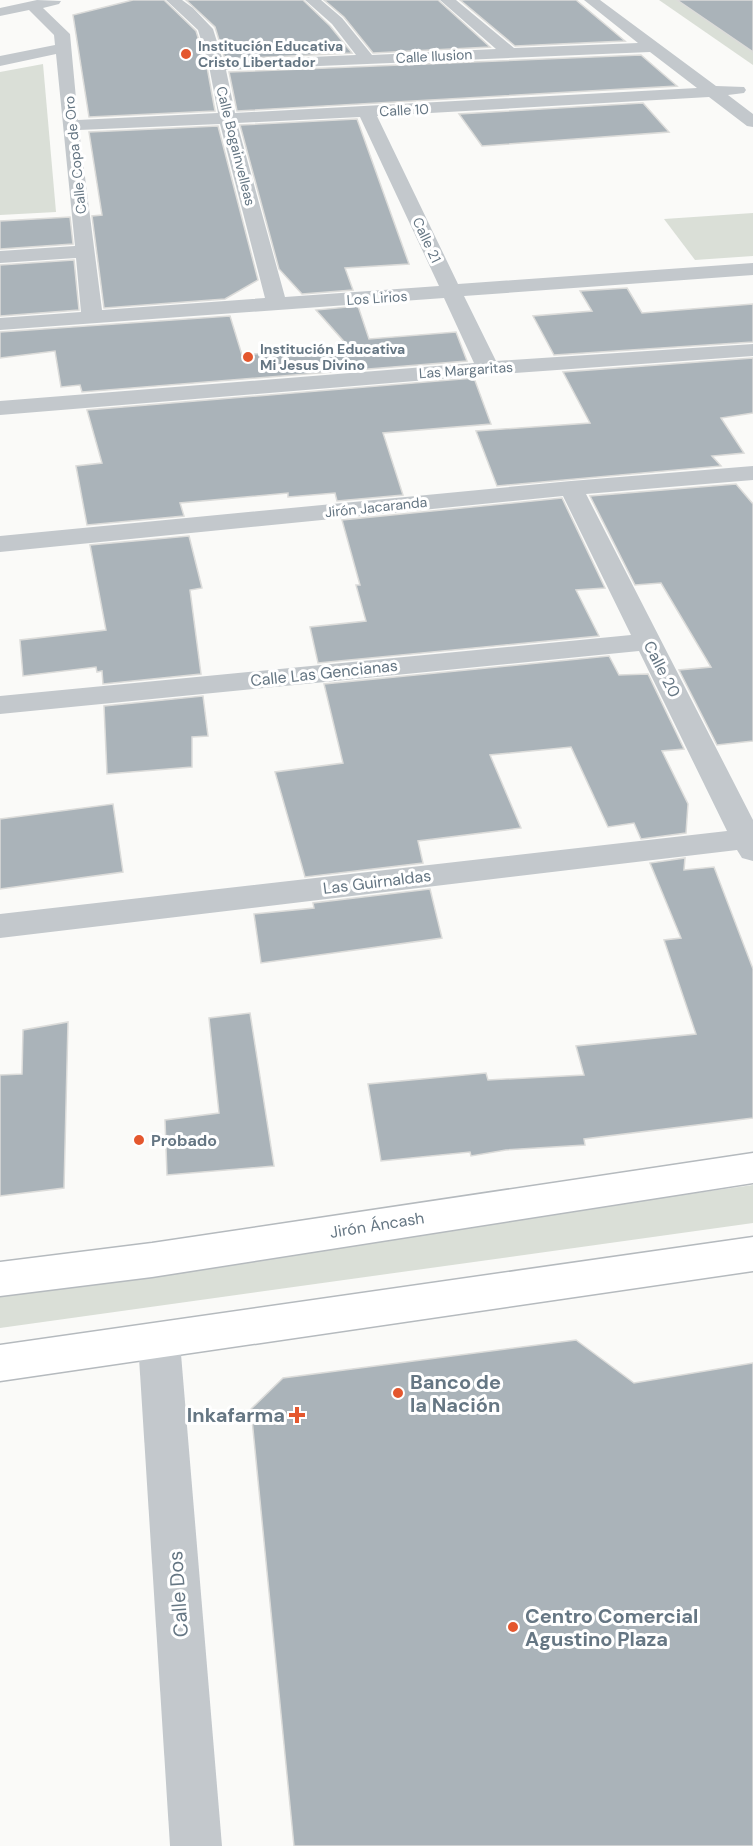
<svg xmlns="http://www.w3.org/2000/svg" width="753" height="1846" font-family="'DM Sans',sans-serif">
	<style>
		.green { fill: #dadfd7 }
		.building { fill: #aab3b9; stroke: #dcdcda; stroke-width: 1.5 }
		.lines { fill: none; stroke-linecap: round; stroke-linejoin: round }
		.major-casing { stroke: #b5babe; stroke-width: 3 }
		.minor { fill: #c3c8cc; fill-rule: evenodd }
		.major { fill: #fff; fill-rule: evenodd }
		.poi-dot { fill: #e4572e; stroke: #fff; stroke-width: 2 }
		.labels { text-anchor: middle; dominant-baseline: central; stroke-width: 6; stroke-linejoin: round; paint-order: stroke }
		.far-poi-label { font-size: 14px; font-weight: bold; fill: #657683; stroke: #fff; text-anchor: start }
		.far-street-label { font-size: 14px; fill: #657683; stroke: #fff }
		.street-label { font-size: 16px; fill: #657683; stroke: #fff }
		.poi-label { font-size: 16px; font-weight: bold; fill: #657683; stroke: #fff; text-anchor: start }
		.near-poi-label { font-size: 20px; font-weight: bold; fill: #657683; stroke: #fff; text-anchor: start }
		.near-street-label { font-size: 20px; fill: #657683; stroke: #fff }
	</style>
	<rect width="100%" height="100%" fill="#fafaf8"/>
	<g class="green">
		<path d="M659,0H753V65Z"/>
		<path d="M43,64L56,212L0,215V72Z"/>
		<path d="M753,213V256L695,260L664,219Z"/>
		<path d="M753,1185V1223L0,1328V1290Z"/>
	</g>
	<g class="building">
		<path d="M133,0H164L196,31L207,67L215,111L89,117L73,15Z"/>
		<path d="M186,0H303L330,26L352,53L225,59L215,27Z"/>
		<path d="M324,0H438L490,47L373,53L344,17Z"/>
		<path d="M460,0H576L625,41L515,46Z"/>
		<path d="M677,0H753V52Z"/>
		<path d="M641,55L677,86L237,111L229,72Z"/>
		<path d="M643,103L669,132L482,146L459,114Z"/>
		<path d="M357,119L409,264L345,268L353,290L302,294L279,269L240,125Z"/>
		<path d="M218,126L258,280L225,299L104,308L92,216L102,215L89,132Z"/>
		<path d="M70,217L73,244L0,249V221Z"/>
		<path d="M74,260L79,310L0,316V265Z"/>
		<path d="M627,288L642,313L753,304V342L554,355L533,316L592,311L580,291Z"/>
		<path d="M358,306L369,339L456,332L467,361L82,392L80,385L61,387L55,351L0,358V332L230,316L242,355L348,346L316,310Z"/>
		<path d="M753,358V413L721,418L744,453L712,456L721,466L497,486L476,431L590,423L563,372Z"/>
		<path d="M474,378L491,424L383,433L403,495L337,501L335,493L288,497V493L180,503L184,516L87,525L76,466L102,463L87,410Z"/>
		<path d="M736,484L753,504V741L717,745L679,670L711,667L661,583L635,585L590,496Z"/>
		<path d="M562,498L605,588L576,590L599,636L318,663L310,627L366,621L356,585H360L342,520Z"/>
		<path d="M189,536L202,588L190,590L201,674L103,684L102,671L97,672L96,667L23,676L20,640L106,630L90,545Z"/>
		<path d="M609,656L619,675L648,674L684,749L662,751L688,804L686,833L641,839L634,823L608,827L571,747L490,755L521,828L418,841L423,863L305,877L275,772L343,763L324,684Z"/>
		<path d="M203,696L208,736L192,737V767L107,774L104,706Z"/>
		<path d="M113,804L123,872L0,889V819Z"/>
		<path d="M685,858L684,870L714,867L753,969V1118L584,1139L585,1145L506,1150L471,1156L470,1152L381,1161L368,1084L486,1073L488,1080L584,1075L576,1046L696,1034L664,940L681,938L650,863Z"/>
		<path d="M430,889L442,938L261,963L254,914L314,908L313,903Z"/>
		<path d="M250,1013L274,1166L167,1175L165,1120L219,1113L209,1018Z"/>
		<path d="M68,1022L64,1188L0,1196V1075L22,1074L23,1030Z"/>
		<path d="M576,1340L634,1383L753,1363V1846H294L251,1409L283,1378Z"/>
	</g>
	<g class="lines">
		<defs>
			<g id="major">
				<path d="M753,1153V1183L152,1277L0,1296V1262L152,1243Z"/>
				<path d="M753,1237V1271L0,1381V1345Z"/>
			</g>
		</defs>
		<use href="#major" class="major-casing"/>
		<g class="minor">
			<path d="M37,0L61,1L59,4L43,8L70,34L78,120L218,113L209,66L198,30L166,0H182L193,8L213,29L223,61L356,55L332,24L305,0H321L342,18L372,55L496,49L440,0H456L514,48L638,43L584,0H600L716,86L744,87L746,90L744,93L728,95L753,114V127L747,126L709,97L377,116L458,284L753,263V275L464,296L496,361L753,344V356L488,375L0,415V401L474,363L444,298L0,330V318L81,312L76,258L0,263V251L75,246L56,54L0,66V56L55,45L54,35L29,10L0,16V8ZM650,52L697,88L235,113L226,70ZM360,117L439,286L285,297L237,123ZM220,124L265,298L102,310L79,130Z"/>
			<path d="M753,466V480L586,494L753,820V861L742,858L737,850L0,938V914L727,831L639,651L0,714V696L631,635L563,496L0,552V536L571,481Z"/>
			<path d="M159,1324L174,1329L180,1342L222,1846H170L138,1342L144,1329Z"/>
		</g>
		<use href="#major" class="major"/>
	</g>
	<g class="poi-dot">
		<circle cx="186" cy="54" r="6"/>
		<circle cx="248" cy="357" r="6"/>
		<circle cx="139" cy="1140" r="6"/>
		<circle cx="398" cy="1393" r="6"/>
		<path d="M294 1406h6v6h6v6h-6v6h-6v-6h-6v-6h6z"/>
		<circle cx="513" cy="1627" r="6"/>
	</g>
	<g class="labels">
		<g class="far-poi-label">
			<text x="198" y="46">Institución Educativa<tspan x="198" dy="16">Cristo Libertador</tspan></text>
			<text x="260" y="349">Institución Educativa<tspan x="260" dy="16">Mi Jesus Divino</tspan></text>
		</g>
		<g class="far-street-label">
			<text transform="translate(434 56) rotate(-3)">Calle Ilusion</text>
			<text transform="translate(404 110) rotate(-3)">Calle 10</text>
			<text transform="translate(236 146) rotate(76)">Calle Bogainvelleas</text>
			<text transform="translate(75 155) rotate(-96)">Calle Copa de Oro</text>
			<text transform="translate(427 240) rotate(65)">Calle 21</text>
			<text transform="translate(377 298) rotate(-4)">Los Lirios</text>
			<text transform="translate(466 370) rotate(-4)">Las Margaritas</text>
			<text transform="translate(376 507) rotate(-6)">Jirón Jacaranda</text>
		</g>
		<g class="street-label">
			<text transform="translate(662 669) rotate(63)">Calle 20</text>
			<text transform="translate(324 673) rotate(-6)">Calle Las Gencianas</text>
			<text transform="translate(377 882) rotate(-7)">Las Guirnaldas</text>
			<text transform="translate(377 1225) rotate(-9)">Jirón Áncash</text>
		</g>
		<g class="poi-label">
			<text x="151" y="1140">Probado</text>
		</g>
		<g class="near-poi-label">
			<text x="410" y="1382">Banco de<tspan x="410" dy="23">la Nación</tspan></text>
			<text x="285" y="1415" text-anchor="end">Inkafarma</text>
			<text x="525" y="1616">Centro Comercial<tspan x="525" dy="23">Agustino Plaza</tspan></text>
		</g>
		<g class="near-street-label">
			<text transform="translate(178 1594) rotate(-94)">Calle Dos</text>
		</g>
	</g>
</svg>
